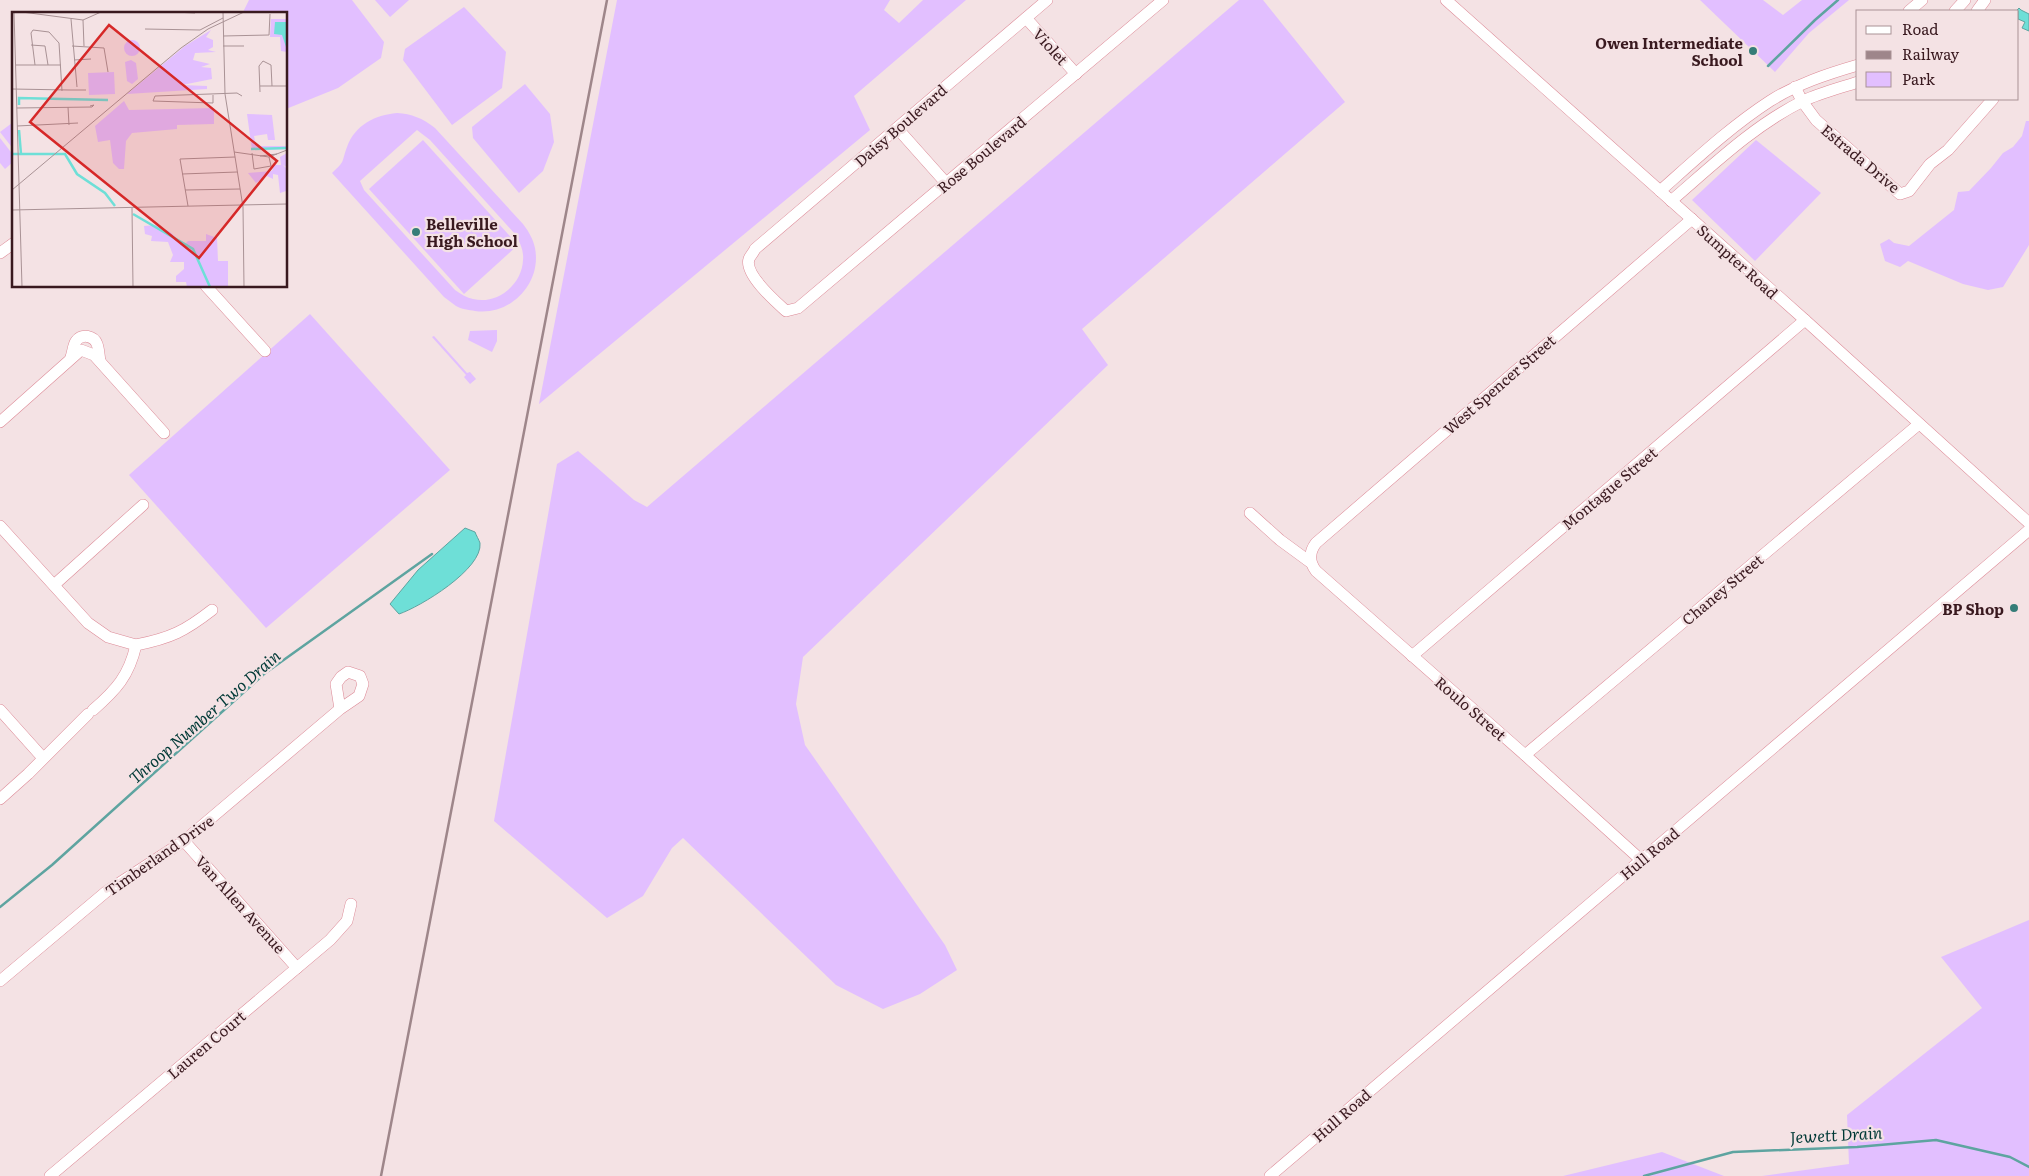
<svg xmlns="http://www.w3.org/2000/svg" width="2029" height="1176" font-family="Literata,serif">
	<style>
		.green { fill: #e2bfff; fill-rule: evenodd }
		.water { fill: #6edfd7; stroke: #5ea4a0 }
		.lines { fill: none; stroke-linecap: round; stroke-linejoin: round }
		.stream { stroke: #5ea4a0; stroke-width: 2.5 }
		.minor-casing { stroke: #dd8a97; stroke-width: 12 }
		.minor { stroke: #fff; stroke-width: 11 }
		.rail { stroke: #9e868a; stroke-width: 2.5 }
		.poi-dot { fill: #357d78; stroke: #f4e2e4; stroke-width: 2 }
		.labels { text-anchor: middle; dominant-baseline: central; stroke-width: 4.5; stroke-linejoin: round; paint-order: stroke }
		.poi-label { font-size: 15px; font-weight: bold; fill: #39191f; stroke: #f4e2e4; text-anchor: end }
		.street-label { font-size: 15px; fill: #39191f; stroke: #f4e2e4 }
		.water-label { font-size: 16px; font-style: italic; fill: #003936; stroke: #f4e2e4 }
		.inset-river { fill: none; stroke: #6edfd7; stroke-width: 2.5 }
		.inset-road { fill: none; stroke: #a99295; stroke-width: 1 }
		.view { fill: #d62828; fill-opacity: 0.15; stroke: #d62828; stroke-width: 2.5 }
		.inset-edge { fill: none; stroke: #39191f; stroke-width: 2.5 }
	</style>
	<rect width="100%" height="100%" fill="#f4e2e4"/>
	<g class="green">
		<path d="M249,0H352L384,42L381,58L338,88L286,109V14H242Z"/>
		<path d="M375,0H409L390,17Z"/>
		<path d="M617,0H890L884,10L899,23L923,0H966L854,96L870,130L539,404Z"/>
		<path d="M1239,0H1263L1345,102L1082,329L1108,365L803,657L796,704L805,745L945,945L957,970L920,994L883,1009L836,985L683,838L672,848L643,896L607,918L494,821L557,464L578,451L634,500L647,507Z"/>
		<path d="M1700,0H1763L1783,15L1802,0H1849L1809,33L1775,72Z"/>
		<path d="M464,7L506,52L502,88L452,125L403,60L405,49Z"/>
		<path d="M525,84L550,114L554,142L543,171L519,193L473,138L472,127Z"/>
		<path d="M397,113C412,114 422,118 435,128L523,224C529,232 533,239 535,248C542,284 510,316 475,311C469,310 461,309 456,306C452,303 448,300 444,297L332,173C346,160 341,163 347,147C355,125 375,115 397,113ZM417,130L430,140L515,234C520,242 524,251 523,260C522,285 497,305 473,299C467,298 461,294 455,290L364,190L360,181Z"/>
		<path d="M2026,121H2029V245L2003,287L1988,290L1963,284L1908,261L1900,267L1885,261L1880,244L1889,239L1894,243L1909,246L1954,210L1958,192L1969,191L1991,168L2003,153L2013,147L2022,136Z"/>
		<path d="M12,123L14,125V150L0,132Z"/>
		<path d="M0,138L14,156V161L5,169L0,163Z"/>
		<path d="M423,140L518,245L464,294L369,189Z"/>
		<path d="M1756,140L1821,193L1755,261L1692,200Z"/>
		<path d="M310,314L450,470L266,628L129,475Z"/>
		<path d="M497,330V341L492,352L468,340L470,331Z"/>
		<path d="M434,336L467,373L470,372L476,379L470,384L464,377L466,375L432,337Z"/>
		<path d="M2029,920V1176H1762L1849,1164L1847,1115L1982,1008L1941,957Z"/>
		<path d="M1662,1152L1724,1176H1563Z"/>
	</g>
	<g class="water">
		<path d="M2019,8L2021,10L2029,14V31L2022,28L2025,22L2018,19V11H2016Z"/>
		<path d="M465,528L475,532C476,535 479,540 480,543C483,569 420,607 399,614L390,604L418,570Z"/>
	</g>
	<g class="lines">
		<g class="stream">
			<path d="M1768,66L1815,20L1838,0"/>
			<path d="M0,907L52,865L264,674L432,554"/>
			<path d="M1644,1176L1733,1152L1857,1147L1936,1140L2010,1157L2029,1167"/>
		</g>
		<defs>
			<g id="minor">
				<path d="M1047,0L755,249C754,252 750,256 749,259C744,274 776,302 786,311L798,308L1163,0"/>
				<path d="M1446,0L1805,320L2029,523"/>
				<path d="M1909,11L1922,0"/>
				<path d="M1955,11L1965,0"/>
				<path d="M1977,11L1985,0"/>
				<path d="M1026,18L1076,74"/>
				<path d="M1795,87L1802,101L1816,120L1900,194L1909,191L1930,164L1948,150L1993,99"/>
				<path d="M897,128L946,183"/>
				<path d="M1660,191C1695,160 1730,127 1770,101C1797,84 1827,74 1858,65"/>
				<path d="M1671,201C1713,165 1753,126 1803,101C1820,93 1840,88 1858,82"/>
				<path d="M0,253L14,243"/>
				<path d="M206,286L265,351"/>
				<path d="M71,357C73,352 73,345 76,341C82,333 94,336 97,344C99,349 99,356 100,361"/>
				<path d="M0,422L81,350L94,355L164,433"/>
				<path d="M1250,513L1280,540L1310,562"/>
				<path d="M0,526L88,623L108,637L136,645"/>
				<path d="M54,585L143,505"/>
				<path d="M1412,656L1805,320"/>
				<path d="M0,710L43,758"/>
				<path d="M93,710C116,690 129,676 136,645C171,638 185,631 212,610"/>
				<path d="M1525,755L1919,424"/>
				<path d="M0,799L28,774L88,714"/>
				<path d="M184,841L297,968"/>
				<path d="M1641,860L1525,755L1316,571C1309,562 1309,552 1316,543L1692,219"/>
				<path d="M0,981L107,891L184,841L340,709L359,696L363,684L360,676L348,672L341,677L336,684L340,709"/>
				<path d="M50,1176L330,940L347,921L351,904"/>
				<path d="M1270,1176L2029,530"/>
			</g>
		</defs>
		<use href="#minor" class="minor-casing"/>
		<use href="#minor" class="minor"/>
		<path class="rail" d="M381,1176L607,0"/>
	</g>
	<g class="poi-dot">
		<circle cx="1753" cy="51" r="5"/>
		<circle cx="416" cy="232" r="5"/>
		<circle cx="2014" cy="608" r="5"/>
	</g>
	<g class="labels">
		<g class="poi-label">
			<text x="1743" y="42">Owen Intermediate<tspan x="1743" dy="17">School</tspan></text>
			<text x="426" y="223" text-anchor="start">Belleville<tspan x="426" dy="17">High School</tspan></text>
			<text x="2004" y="608">BP Shop</text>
		</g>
		<g class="street-label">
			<text transform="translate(1051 46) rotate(48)">Violet</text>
			<text transform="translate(900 125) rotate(-41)">Daisy Boulevard</text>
			<text transform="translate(981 154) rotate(-40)">Rose Boulevard</text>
			<text transform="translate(1861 158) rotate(40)">Estrada Drive</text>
			<text transform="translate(1738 261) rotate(42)">Sumpter Road</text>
			<text transform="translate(1499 384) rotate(-41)">West Spencer Street</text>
			<text transform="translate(1609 488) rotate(-40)">Montague Street</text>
			<text transform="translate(1722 589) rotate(-40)">Chaney Street</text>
			<text transform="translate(1471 708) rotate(41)">Roulo Street</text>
			<text transform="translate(1649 853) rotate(-40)">Hull Road</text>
			<text transform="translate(159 855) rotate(-35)">Timberland Drive</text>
			<text transform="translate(241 904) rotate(48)">Van Allen Avenue</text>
			<text transform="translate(206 1044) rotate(-40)">Lauren Court</text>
			<text transform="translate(1341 1115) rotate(-41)">Hull Road</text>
		</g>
		<g class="water-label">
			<text transform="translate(204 716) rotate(-41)">Throop Number Two Drain</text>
			<text transform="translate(1836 1134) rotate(-3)">Jewett Drain</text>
		</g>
	</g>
	<g transform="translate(12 12)">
		<rect width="275" height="275" fill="#f4e2e4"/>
		<path d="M259,7H275V40L269,39L268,25H258ZM199,18L194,25L201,28V35L196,38L204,40L183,41L181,48L198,52L189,55L199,56L200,67L170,73L195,74V77L115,82L173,34ZM112 36a8 8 0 1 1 16 0a8 8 0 1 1-16 0ZM119,48L124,51L126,67L120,72L115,69L113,50ZM102,60L103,82L77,83L76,61ZM112,89L117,98L202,96V112L165,113V117L120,121L114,129L112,157H107L101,151L98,128L86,130L83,114ZM235,102L260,103L263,128H256L255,122L242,124L244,134H275L274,137L240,138ZM275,141V155L271,153L275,157L274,179L268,181L266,163L261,162V167L255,164L244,171L236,161L260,159L262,153H269L268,145ZM144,213L158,220L172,233L176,229H194V222L205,226L206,249H216V275H175L174,270H164V264L172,257V250H158L161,243L156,230L139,229L140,224L133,222L132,214Z" fill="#e2bfff"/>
		<path d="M263,10H275V38L270,23L262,22Z" fill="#6edfd7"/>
		<path class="inset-river" d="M7,93V86L96,88M7,118L9,142M239,137L275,136M0,142H53L65,162L93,181L103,194M121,202L181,237L198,275"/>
		<path class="inset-road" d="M2,0L10,275M10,0L71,8L89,0M162,0L183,1M211,0L213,82L231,195L232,275M59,7L65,75M71,8L72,34M133,17L188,18L211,6M211,24L257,23L258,2M19,33L33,34L36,53M60,34L92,36L96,60M211,34H232M62,48L79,47M4,53H49M23,53L19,21L21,18L37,20L47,31L50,79M248,74H275M0,77L57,78M57,78H74M248,80L247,54L251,49L259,53L260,74M201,83V91L141,89L143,84L225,81L230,84M56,95L57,113M5,96L80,95L82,93L78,94M5,114L66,111M222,140L257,145L275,138M240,141L242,157L259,154L257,145M248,144L265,142M170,162L225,160M0,178L169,36L196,17L232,0M173,178L228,177M176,194L168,147L223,145M120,196L121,275M0,198L275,192"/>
		<path class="view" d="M97,13L265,149L187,246L18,110Z"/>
		<rect width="275" height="275" class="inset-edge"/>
	</g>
	<rect x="1856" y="10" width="162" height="90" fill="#f4e2e4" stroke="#a99295"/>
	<rect x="1866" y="26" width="25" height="8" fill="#ffffff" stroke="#a99295"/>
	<text x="1902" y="35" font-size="15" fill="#39191f">Road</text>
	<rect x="1866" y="51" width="25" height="8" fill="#9e868a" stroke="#a99295"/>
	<text x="1902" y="60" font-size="15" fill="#39191f">Railway</text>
	<rect x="1866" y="72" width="25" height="15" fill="#e2bfff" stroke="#a99295"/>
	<text x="1902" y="85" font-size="15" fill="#39191f">Park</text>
</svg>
